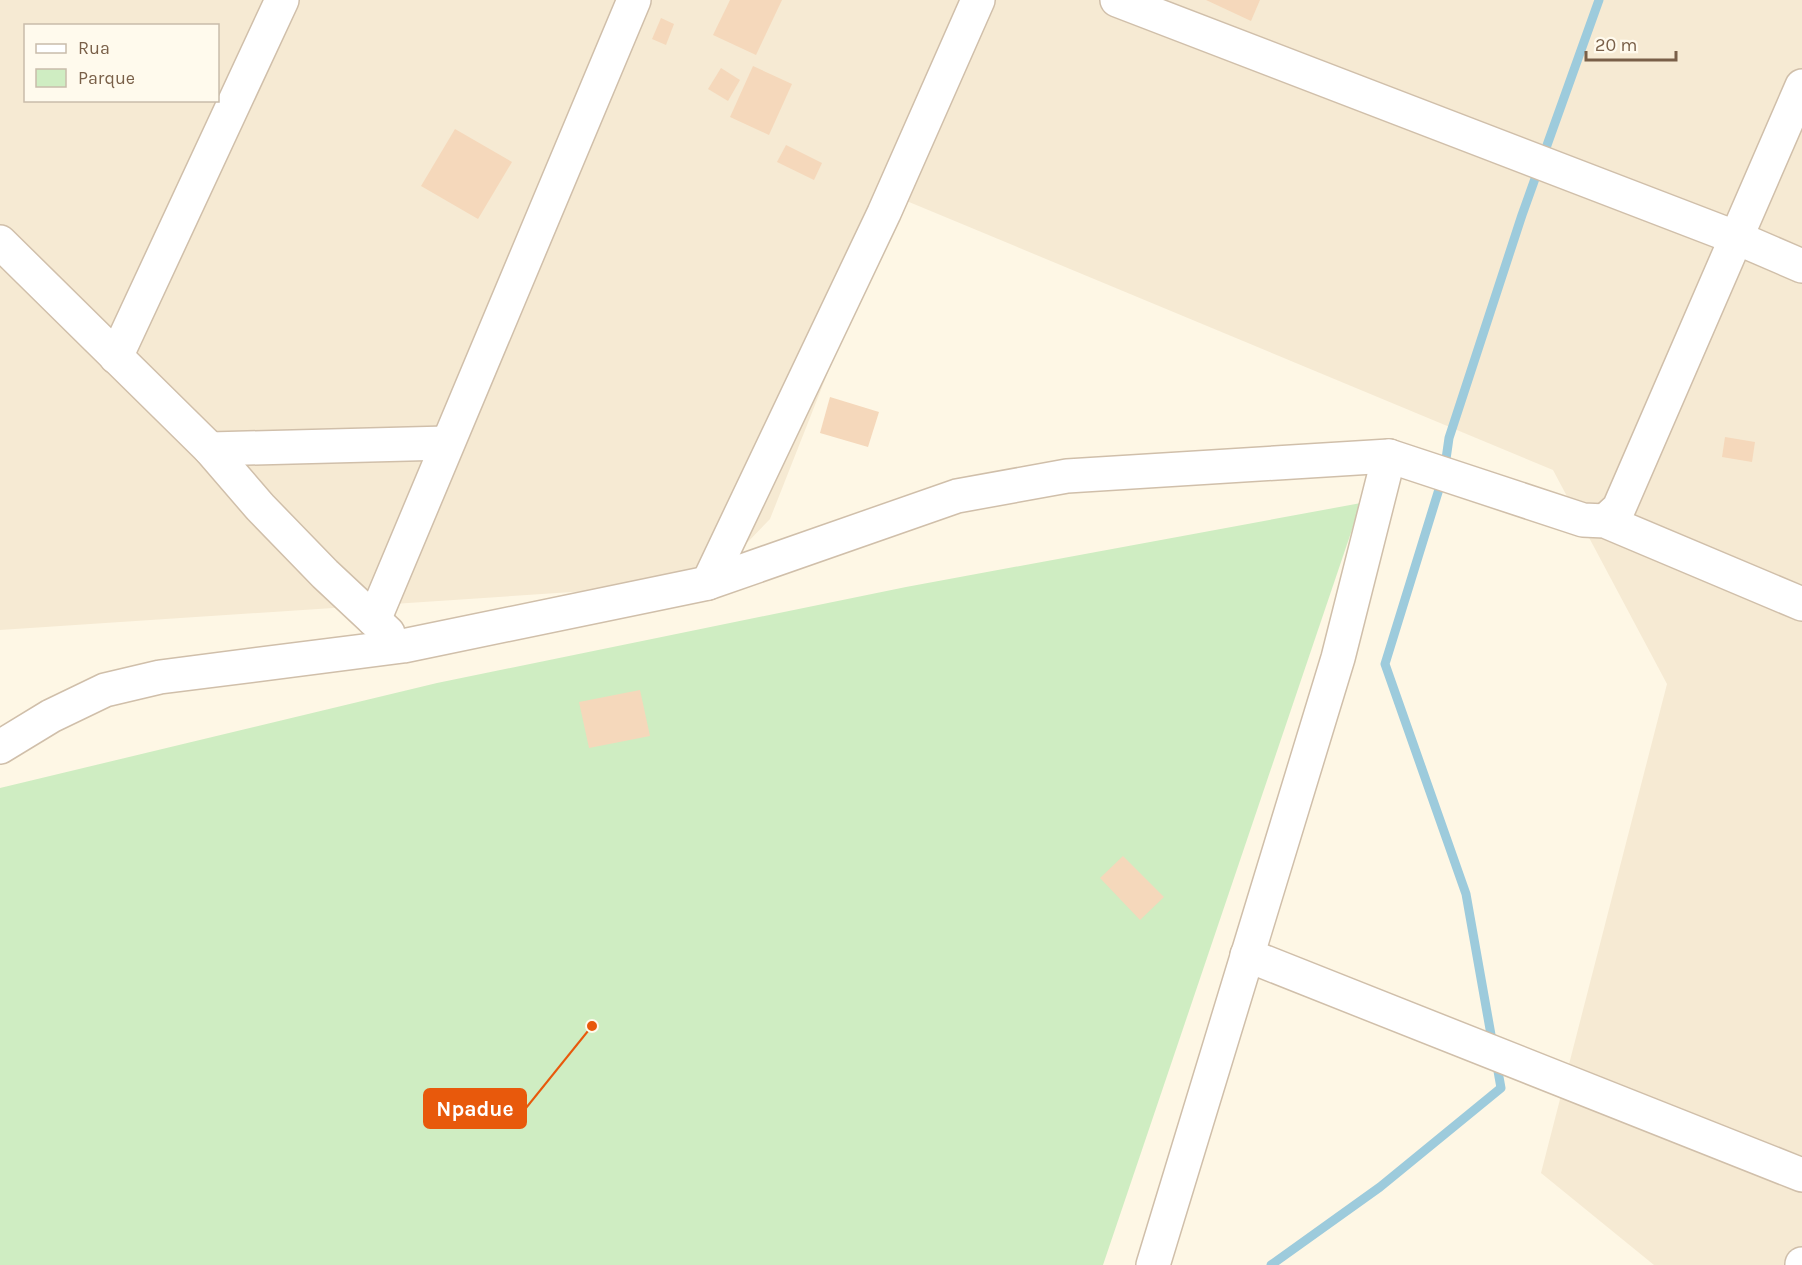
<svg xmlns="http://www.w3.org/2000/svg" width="1802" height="1265" font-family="Karla,sans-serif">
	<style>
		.residential { fill: #f6ead3; fill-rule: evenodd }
		.green { fill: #cfedc2 }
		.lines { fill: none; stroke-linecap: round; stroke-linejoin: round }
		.stream { stroke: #9dcbdc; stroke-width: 9 }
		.building { fill: #f5d8bb }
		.street-casing { stroke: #d0bfaa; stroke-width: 36 }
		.street { stroke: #fff; stroke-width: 33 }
		.leader { fill: none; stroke: #e8590c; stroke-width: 2 }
		.callout-dot { fill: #e8590c; stroke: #fffaed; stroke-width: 2 }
		.callout { fill: #e8590c; stroke: #e8590c; stroke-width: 2 }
		.callout-label { font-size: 21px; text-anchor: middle; font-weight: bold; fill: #fff }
	</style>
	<rect width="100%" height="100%" fill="#fef7e5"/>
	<path class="residential" d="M0,0H1802V1265H1654L1541,1173L1667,684L1553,470L897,197L770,519L708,583L0,630ZM26,26H218V100H26Z"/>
	<path class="green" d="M1361,503L1103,1265H0V788L437,683L906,587Z"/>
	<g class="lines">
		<g class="stream">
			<path d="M1493,1046L1466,894L1385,664L1444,473L1449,438L1522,215L1599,0"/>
			<path d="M1271,1265L1380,1187L1501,1088L1496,1060"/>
		</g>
	</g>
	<g class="building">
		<path d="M730,0H782L756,55L713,35Z"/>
		<path d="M1206,0H1260L1251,21Z"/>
		<path d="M661,18L674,24L666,45L652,39Z"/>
		<path d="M753,66L792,84L769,135L730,117Z"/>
		<path d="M721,68L740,80L728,101L708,89Z"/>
		<path d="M455,129L512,162L478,219L421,186Z"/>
		<path d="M786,145L822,163L814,180L777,162Z"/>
		<path d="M830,397L879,412L868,447L820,433Z"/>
		<path d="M1725,437L1755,442L1752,462L1722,457Z"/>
		<path d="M640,690L650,736L589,748L579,702Z"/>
		<path d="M1123,856L1164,897L1140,920L1100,878Z"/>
	</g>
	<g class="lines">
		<defs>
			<g id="street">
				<path d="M1117,0L1737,238L1802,266"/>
				<path d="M0,242L210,449L260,507L325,574L388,633"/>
				<path d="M116,357L282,0"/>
				<path d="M210,449L447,443"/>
				<path d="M1605,521L1619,508L1802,86"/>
				<path d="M708,583L884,213L978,0"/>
				<path d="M374,620L634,0"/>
				<path d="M0,747L51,716L105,690L160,677L403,646L708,583L957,496L1067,476L1389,456L1583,520L1605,521L1802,604"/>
				<path d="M1247,955L1802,1175"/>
				<path d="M1153,1265L1338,658L1389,456"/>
				<path d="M1802,1265V1264"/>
			</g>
		</defs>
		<use href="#street" class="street-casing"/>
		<use href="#street" class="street"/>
	</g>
	<path class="leader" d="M592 1026L526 1108"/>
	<circle class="callout-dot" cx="592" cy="1026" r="6"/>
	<rect class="callout" x="424" y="1089" width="102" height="39" rx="6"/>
	<g class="callout-label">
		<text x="475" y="1116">Npadue</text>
	</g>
	<rect x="24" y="24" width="195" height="78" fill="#fffaed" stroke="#c9bcab" stroke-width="1.5"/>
	<rect x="36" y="44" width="30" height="9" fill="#ffffff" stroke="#c9bcab" stroke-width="1.5"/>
	<text x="78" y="54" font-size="18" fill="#795f48">Rua</text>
	<rect x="36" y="69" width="30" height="18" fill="#cfedc2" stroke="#c9bcab" stroke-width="1.5"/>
	<text x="78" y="84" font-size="18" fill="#795f48">Parque</text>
	<path d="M1586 51v9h90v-9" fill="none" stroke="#795f48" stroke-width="3"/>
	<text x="1595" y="51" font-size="18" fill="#795f48" stroke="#fffaed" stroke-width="4.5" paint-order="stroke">20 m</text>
</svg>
